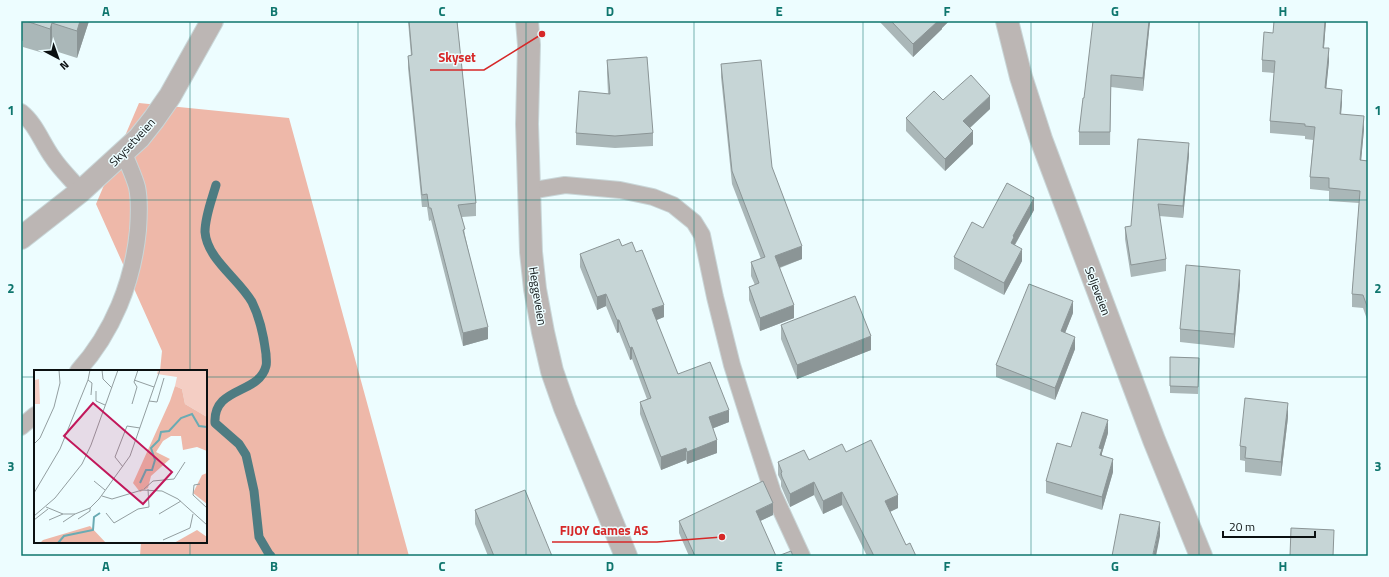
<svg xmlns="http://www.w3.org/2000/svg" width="1389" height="577" font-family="'Titillium Web',sans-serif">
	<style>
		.forest { fill: #eeb8a9 }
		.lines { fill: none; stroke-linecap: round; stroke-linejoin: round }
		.stream { stroke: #4e7c82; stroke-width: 9 }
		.lane-casing { stroke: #c9d7d9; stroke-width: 18 }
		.street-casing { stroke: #c9d7d9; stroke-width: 24 }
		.lane { stroke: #bcb6b4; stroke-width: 16 }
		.street { stroke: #bcb6b4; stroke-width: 22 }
		.wall { fill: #aab7b8 }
		.shaded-wall { fill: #8b9596 }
		.building { fill: #c6d5d6; stroke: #8b9596 }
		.grid { fill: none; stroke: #0f766e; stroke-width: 1; stroke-opacity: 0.55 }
		.labels { text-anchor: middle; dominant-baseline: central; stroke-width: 3; stroke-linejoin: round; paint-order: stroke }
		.street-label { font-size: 12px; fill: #0b1011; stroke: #edfdff }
		.inset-river { fill: none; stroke: #6aabb3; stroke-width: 2 }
		.inset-road { fill: none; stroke: #939ea0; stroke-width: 1 }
		.view { fill: #c2185b; fill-opacity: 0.15; stroke: #c2185b; stroke-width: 2 }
		.inset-edge { fill: none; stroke: #0b1011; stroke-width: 2 }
		.leader { fill: none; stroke: #d62828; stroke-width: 1.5 }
		.callout-dot { fill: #d62828; stroke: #edfdff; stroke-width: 1.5 }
		.callout-label { font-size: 13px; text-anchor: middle; font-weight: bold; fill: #d62828; stroke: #edfdff; stroke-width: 3; stroke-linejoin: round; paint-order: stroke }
		.neatline { fill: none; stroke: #0f766e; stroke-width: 1.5 }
		.grid-label { font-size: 13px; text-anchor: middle; font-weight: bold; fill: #0f766e }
	</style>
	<rect width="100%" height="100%" fill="#edfdff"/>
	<path class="forest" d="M139,103L289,118L409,556H140L141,542H206V371H160L162,351L96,204Z"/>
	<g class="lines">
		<path class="stream" d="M216,185C212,199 205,216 205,232C207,259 239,279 252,302C259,316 264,338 266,354C266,358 267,363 266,366C259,395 213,386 215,423L239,444L246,455L254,491L259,537L269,554L271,556"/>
		<defs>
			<g id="lane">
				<path d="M21,112C36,124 42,143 53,158C61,170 72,180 81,191"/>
				<path d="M529,191L565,185L620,190L653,197L673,205L694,222L702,235L715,297L732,365L750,422L773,493L802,556"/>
				<path d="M78,371C113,332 133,282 138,230C139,216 140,201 137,187C134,176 128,164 124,153"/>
				<path d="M21,427L35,415"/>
			</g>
			<g id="street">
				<path d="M527,21L529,45L527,124L531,252L535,289L543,332L552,371L565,408L626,556"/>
				<path d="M1007,21L1021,77L1041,139L1154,440L1201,556"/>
				<path d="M21,238L81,191L139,138L154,119L170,96L212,21"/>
			</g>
		</defs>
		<use href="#lane" class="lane-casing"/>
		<use href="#street" class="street-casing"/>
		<use href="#lane" class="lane"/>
		<use href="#street" class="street"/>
	</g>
	<g class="wall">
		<path d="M21,21H89L77,58L52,50L50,55L23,47V41L21,40Z"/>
		<path d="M408,21H457L476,203V216L462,217L465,235L488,339L463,346L431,220L429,221L427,207H422L408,68V56H411Z"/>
		<path d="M879,21H949L942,28V29L913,57Z"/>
		<path d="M1150,21L1143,91L1111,87L1110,145H1079V132L1084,98Z"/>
		<path d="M1326,21L1324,48L1329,61L1326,88L1342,102L1341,114L1364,129L1361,160L1368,161V322L1363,308L1352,307V294L1359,203L1329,201V191L1310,189V177L1313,140L1305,139V136L1270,133V121L1274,73L1262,72V60L1273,33Z"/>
		<path d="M607,60L653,133V146L615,148L576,145V133L608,94L607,73Z"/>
		<path d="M721,64L772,167L802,259L780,268L794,318L760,331L749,300V287L755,285L751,276V262L761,259L732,184L721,77Z"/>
		<path d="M943,100L990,109L970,128L973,144L945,171L906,131V118Z"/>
		<path d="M1189,155L1183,218L1159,216L1166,259V271L1131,277L1125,239V227L1131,226Z"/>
		<path d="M1034,210L1015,245L1022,261L1004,295L954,269V257L983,228Z"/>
		<path d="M622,246L664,317L656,320L678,374L729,422L713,428L717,453L687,464L686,460L661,470L640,414V402L647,399L632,359L630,360L619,332L617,333L606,306L597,310L580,267V254Z"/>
		<path d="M1240,284L1234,348L1180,342V329Z"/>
		<path d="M1073,313L1065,333L1075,349L1055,400L996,377V365Z"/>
		<path d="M781,325L871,350L797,379L781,339Z"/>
		<path d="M1170,357L1199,358L1198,394L1170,393Z"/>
		<path d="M1288,417L1281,476L1245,472V461L1240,460V446Z"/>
		<path d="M1108,433L1102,453V456L1113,472L1102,510L1046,493V481L1071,447Z"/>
		<path d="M846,452L898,508L890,512L906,545L916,556H867L842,505L823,514L814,495L790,507L781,486V481L778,475V462L809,460Z"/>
		<path d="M475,510L552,556H488L475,524Z"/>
		<path d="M773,515L760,521L776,556H689L679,533V521Z"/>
	</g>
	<g class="shaded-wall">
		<path d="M80,21H89L77,58V31Z"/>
		<path d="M938,21H949L942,28V29L913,57V44Z"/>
		<path d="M1149,21H1150L1143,91V78Z"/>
		<path d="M1325,21H1326L1323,60V48Z"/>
		<path d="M52,23V50L50,55V29Z"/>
		<path d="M1329,48V61L1325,101V88Z"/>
		<path d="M1342,90V102L1340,127V114Z"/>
		<path d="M990,96V109L963,134V121Z"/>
		<path d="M1364,116V129L1360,173V160Z"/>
		<path d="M973,131V144L945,171V159Z"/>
		<path d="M1189,143V155L1183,218V206Z"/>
		<path d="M1034,198V210L1014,246L1011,243L1013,236Z"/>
		<path d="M802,246V259L775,269V256Z"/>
		<path d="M1022,249V261L1004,295V283Z"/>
		<path d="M1240,270V284L1234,348V334Z"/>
		<path d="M606,294V306L597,310V297Z"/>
		<path d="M1073,301V313L1061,343V331Z"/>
		<path d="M664,305V317L652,322V309Z"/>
		<path d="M794,305V318L760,331V318Z"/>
		<path d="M617,320H619V332L617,333Z"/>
		<path d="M488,327V339L463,346V333Z"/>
		<path d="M871,336V350L797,379V365Z"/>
		<path d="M1075,337V349L1055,400V388Z"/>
		<path d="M632,347V359L630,360V348Z"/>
		<path d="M1288,403V417L1281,476V462Z"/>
		<path d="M729,410V422L709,430V417Z"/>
		<path d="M1108,420V433L1102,453V462L1100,468L1099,448Z"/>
		<path d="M717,440V453L687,464V452Z"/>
		<path d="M686,448V460L661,470V457Z"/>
		<path d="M1113,459V472L1102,510V497Z"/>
		<path d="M814,482V495L790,507V494Z"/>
		<path d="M842,492V505L823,514V501Z"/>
		<path d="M898,495V508L885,514V501Z"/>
		<path d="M773,503V515L756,523V511Z"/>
		<path d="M1160,522V536L1156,556H1153Z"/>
	</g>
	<g class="building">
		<path d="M26,21H80L77,31L52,23L50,29Z"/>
		<path d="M409,21H457L476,203L458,205L465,229L463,230L488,327L463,333L431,208H429L427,194L422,195L408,56L412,55Z"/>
		<path d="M891,21H938L913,44Z"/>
		<path d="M1093,21H1149L1143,78L1111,75L1110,132H1079L1083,98H1084Z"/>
		<path d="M1274,21H1325L1323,48H1329L1325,88L1342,90L1340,114L1364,116L1360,160L1368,161V309L1363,295L1352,294L1360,191L1329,188V178L1310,177L1315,127L1305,126V124L1270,121L1275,61L1262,60L1264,32L1273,33Z"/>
		<path d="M647,57L653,133L615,136L576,133L579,91L610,94L607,60Z"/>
		<path d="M761,60L772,167L802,246L775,256L794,305L760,318L749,287L759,283L751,262L765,257L732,171L721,64Z"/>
		<path d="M971,75L990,96L963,121L973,131L945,159L906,118L934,91L943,100Z"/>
		<path d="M1138,139L1189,143L1183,206L1158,204L1166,259L1131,265L1125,227L1131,226Z"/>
		<path d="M1007,183L1034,198L1013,236L1014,237L1011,243L1022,249L1004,283L954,257L972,222L983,228Z"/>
		<path d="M619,239L622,246L632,242L636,252L642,250L664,305L652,309L678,374L710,362L729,410L709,417L717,440L687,452L686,448L661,457L640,402L651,398L632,347L630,348L619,320H617L606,294L597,297L580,254Z"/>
		<path d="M1186,265L1240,270L1234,334L1180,329Z"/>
		<path d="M1029,284L1073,301L1061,331L1075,337L1055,388L996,365Z"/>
		<path d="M855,296L871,336L797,365L781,325Z"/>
		<path d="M1170,357L1199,358L1198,387L1170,386Z"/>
		<path d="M1245,398L1288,403L1281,462L1245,458L1246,447L1240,446Z"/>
		<path d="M1082,412L1108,420L1099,448L1102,449L1100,455L1113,459L1102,497L1046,481L1057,443L1071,447Z"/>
		<path d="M871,440L898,495L885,501L906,545L910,543L916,556H874L842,492L823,501L814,482L790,494L782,477L781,473L782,472L778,462L804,450L809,460L842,444L846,452Z"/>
		<path d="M763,481L773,503L756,511L776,556H695L679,521Z"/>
		<path d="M525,490L552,556H494L475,510Z"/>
		<path d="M1120,514L1160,522L1153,554H1155V556H1112Z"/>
		<path d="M1291,528L1334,530L1333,556H1290Z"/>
		<path d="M791,551L793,556H778Z"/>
	</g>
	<path class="grid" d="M190,21V371M358,21V556M526,21V556M694,21V556M863,21V556M1031,21V556M1199,21V556M21,200H1368M21,377H35M206,377H1368M190,542V556"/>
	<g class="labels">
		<g class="street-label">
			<text transform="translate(132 142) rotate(-47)">Skysetveien</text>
			<text transform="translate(1098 291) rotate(69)">Seljeveien</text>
			<text transform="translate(538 296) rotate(81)">Heggeveien</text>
		</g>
	</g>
	<g transform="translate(34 370)">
		<rect width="173" height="173" fill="#edfdff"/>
		<path d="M124,0H173V47L151,34L148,19L141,16L143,7L123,4ZM0,5L1,10L5,9L6,34H0Z" fill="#f4cec4"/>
		<path d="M141,16L148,19L151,34L173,47V81L163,77L149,80L147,66H137L129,71L122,82L136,89L117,106L114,118L106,122L99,113L136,31ZM173,103V134L159,123L168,105ZM56,156L72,173H6L9,170ZM163,160L173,167V173H140Z" fill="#eeb8a9"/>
		<path class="inset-river" d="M106,113L112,100H118L121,90L117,78L125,70L127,62L135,61L147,48L158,44L165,56L173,57M24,173L30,166L59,160L60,147L66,143"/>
		<path class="inset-road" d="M68,0L69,9L78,18M54,10L58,13L57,25M100,10L120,17M62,21V31L71,35M115,31L123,32L130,8M98,34L103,17L100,12L104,0M0,74L6,68L20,37L26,13L25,0M89,97L81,87L93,56L106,58M60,111L71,120M166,114L160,115L159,125L173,138M110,119L119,111L140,109L151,92M0,123L26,79L54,10L56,0M68,126L78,129L108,120L128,121L144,129L173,155M12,137L29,144H41L56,138L65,129L96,86L126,0M72,143L80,153L104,139L115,137L114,119M125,144L147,131M0,146L21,128L48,94L57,75L84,0M44,149L56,141V138M0,150L14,139M15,150L29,144M29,152L41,144M129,170L156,158L159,144"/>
		<path class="view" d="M59,33L138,102L109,134L30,66Z"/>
		<rect width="173" height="173" class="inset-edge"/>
	</g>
	<path class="leader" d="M542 34L484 70H430M722 537L657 542H552"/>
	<g class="callout-dot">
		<circle cx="542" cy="34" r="4"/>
		<circle cx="722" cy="537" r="4"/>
	</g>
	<g class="callout-label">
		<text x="457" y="62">Skyset</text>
		<text x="604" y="535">FIJOY Games AS</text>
	</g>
	<rect width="1389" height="577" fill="none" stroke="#edfdff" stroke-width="44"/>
	<g transform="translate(58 58) rotate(139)" stroke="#edfdff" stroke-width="3" paint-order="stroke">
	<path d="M0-3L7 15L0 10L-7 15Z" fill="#0b1011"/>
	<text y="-6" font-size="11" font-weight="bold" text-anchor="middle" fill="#0b1011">N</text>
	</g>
	<path d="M1223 531v6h92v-6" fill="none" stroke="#0b1011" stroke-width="2"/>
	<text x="1229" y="531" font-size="12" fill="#0b1011" stroke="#edfdff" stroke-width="3" paint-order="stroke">20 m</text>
	<rect x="22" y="22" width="1345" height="533" class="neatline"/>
	<g class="grid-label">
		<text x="106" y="16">A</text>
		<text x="274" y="16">B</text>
		<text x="442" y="16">C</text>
		<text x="610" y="16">D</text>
		<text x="779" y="16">E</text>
		<text x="947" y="16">F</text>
		<text x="1115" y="16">G</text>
		<text x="1283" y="16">H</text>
		<text x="11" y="115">1</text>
		<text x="1378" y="115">1</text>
		<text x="11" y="293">2</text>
		<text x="1378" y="293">2</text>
		<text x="11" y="471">3</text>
		<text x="1378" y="471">3</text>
		<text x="106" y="571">A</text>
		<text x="274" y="571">B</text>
		<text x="442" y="571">C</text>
		<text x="610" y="571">D</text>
		<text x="779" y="571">E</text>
		<text x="947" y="571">F</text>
		<text x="1115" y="571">G</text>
		<text x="1283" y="571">H</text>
	</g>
</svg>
